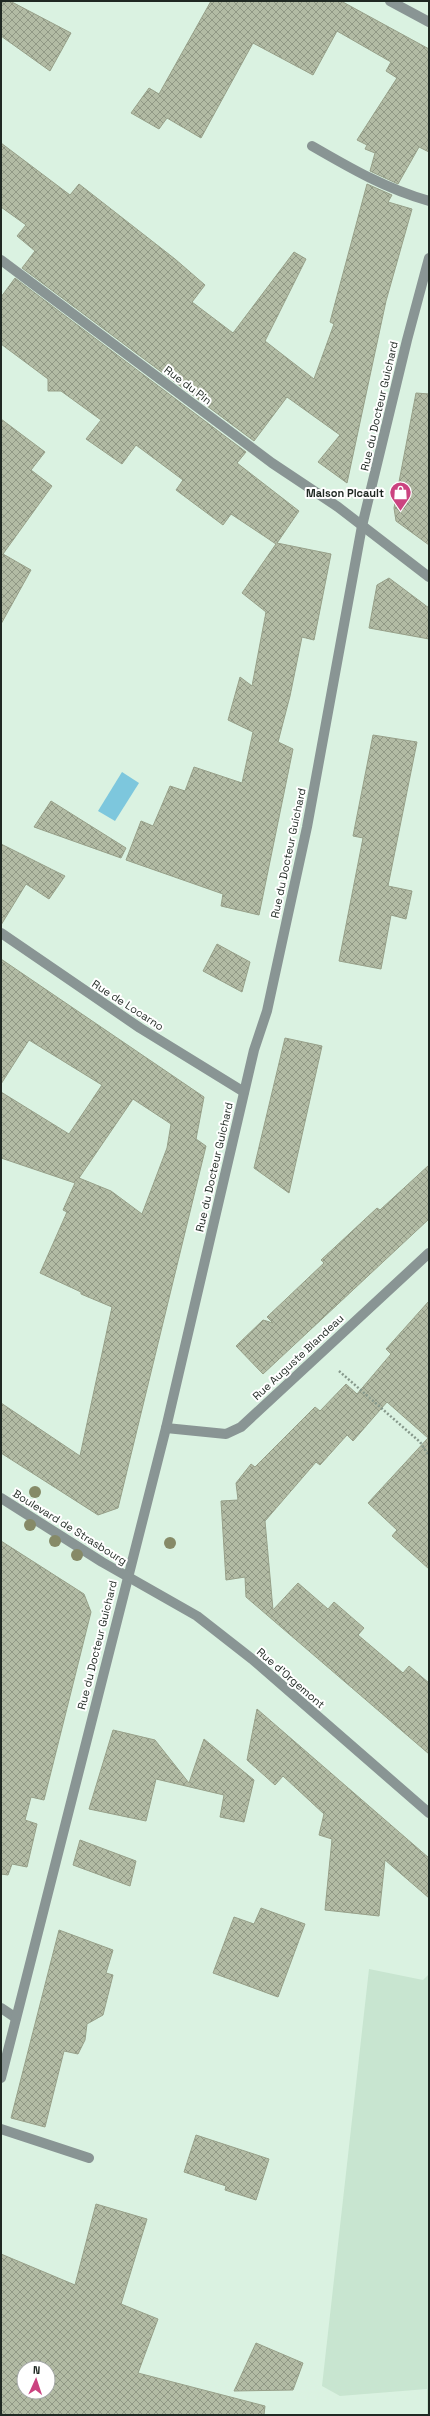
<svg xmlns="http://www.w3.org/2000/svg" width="430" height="2416" font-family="'Space Grotesk',sans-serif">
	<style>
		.built { fill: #c8e5d0 }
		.water { fill: #7dc7dd }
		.building { fill: url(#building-cross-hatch); stroke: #97a089; fill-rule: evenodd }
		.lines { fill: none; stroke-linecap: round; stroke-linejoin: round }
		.path { stroke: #86988b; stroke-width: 2.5; stroke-dasharray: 2 2; stroke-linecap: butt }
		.service { stroke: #899594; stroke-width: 10 }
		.minor { stroke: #899594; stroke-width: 10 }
		.tertiary { stroke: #899594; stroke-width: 10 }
		.tree { fill: #868a67 }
		.labels { text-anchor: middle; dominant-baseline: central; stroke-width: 4; stroke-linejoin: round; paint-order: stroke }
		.street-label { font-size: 11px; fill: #1f2822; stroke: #fff }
		.poi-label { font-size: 11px; font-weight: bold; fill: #1f2822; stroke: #fff; text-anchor: end }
	</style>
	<defs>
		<pattern id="building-cross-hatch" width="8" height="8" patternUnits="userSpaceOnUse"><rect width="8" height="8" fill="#b2bba4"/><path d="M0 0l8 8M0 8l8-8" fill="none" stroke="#909885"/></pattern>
	</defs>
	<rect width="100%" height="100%" fill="#daf2e1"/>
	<path class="built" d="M369,1969L423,1980L429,1974V2415H427V2389L340,2396L322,2386Z"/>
	<path class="water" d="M122,772L139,783L115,821L98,811Z"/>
	<g class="building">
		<path d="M1,1H10L71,33L50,71L1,36Z"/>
		<path d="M211,1H341L429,49V152L419,147L398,184L370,171L375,153L365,149L367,145L357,140L397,78L386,71L391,62L337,31L313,75L253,43L201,138L167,118L159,129L131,113L149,88L159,94Z"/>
		<path d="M1,143L70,195L79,184L175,259L205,285L192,302L233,333L294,252L306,259L265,341L314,379L334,324L330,322L367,184L392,195L388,202L412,209L386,301L347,483L318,462L340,435L287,397L254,441L22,268L35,251L17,236L26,225L1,207Z"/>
		<path d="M15,278L246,452L237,463L299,511L277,543L331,554L314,640L302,637L290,696L278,742L293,749L259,915L221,906L223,894L126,860L141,821L153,826L170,786L185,791L194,767L242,783L253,732L228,720L240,677L252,686L266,612L242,593L276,544L231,514L223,525L176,490L183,480L136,445L122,464L86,439L101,420L61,391H48V379L1,344V297Z"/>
		<path d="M416,393L429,394V545L396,521L394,508Z"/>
		<path d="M1,419L45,452L31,470L52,486L3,554L31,570L1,624Z"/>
		<path d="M389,578L429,608V639L369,628L377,585Z"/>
		<path d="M373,735L417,742L388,886L412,891L406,919L391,915L381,969L339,961L363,838L353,836Z"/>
		<path d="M51,801L126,848L121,858L34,827Z"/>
		<path d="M1,844L65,876L49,899L26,884L1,925Z"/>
		<path d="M217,944L250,962L242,992L203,971Z"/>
		<path d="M1,959L204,1097L196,1139L206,1146L118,1508L98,1515L1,1453V1403L80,1456L112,1307L81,1294V1292L40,1273L67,1212L63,1210L75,1183L1,1158V1092L69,1134L102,1085L29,1040L1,1084ZM133,1099L171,1124L167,1148L142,1214L111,1191L79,1178Z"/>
		<path d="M285,1038L322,1046L289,1193L254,1168Z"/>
		<path d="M429,1165V1219L263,1374L236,1346L263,1320L273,1323L267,1317L324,1263L321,1260L377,1208L380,1210Z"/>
		<path d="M429,1301V1569L392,1536L397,1530L368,1503L428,1438L387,1402L353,1441L347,1435L320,1465L316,1462L265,1521L273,1610L298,1583L328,1609L334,1602L364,1628L358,1635L403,1673L409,1666L429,1683V1754L246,1597L245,1577L226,1580L221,1501L238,1500L236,1483L251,1464L255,1467L315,1407L320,1411L346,1384L357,1394L391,1354L386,1349Z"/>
		<path d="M1,1541L84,1594L91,1612L44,1800L31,1797L25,1820L37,1824L27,1867L12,1864L8,1875L1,1874Z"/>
		<path d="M257,1709L429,1858V1898L385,1860L379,1916L325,1910L332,1839L319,1835L324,1814L283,1776L275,1785L247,1760Z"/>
		<path d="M113,1730L155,1740L189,1783L204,1739L254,1780L244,1822L220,1817L224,1795L156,1779L146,1821L89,1809Z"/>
		<path d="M80,1840L136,1861L130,1886L73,1865Z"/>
		<path d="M261,1908L305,1924L278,1997L213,1973L234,1917L254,1924Z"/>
		<path d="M59,1930L113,1950L106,1973L113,1975L103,2015L87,2024L85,2040L78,2054L64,2051L45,2127L11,2118Z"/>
		<path d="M196,2135L269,2159L256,2200L225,2190L226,2186L184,2172Z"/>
		<path d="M96,2204L147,2219L121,2304L158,2319L138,2373L265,2406L264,2415H1V2254L75,2285ZM24,2368H48V2392H24Z"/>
		<path d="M256,2343L303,2363L293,2390L234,2391Z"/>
	</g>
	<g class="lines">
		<path class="path" d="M339,1371L420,1442L429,1456"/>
		<g class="service">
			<path d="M312,146C350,168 386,189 429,201"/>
			<path d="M1,2129L89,2158"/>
		</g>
		<g class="minor">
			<path d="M390,1L429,22"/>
			<path d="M1,260L272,463L338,507L429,577"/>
			<path d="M1,933L140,1028L244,1092"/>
			<path d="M166,1428L226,1434L241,1427L429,1253"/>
			<path d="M1,2008L16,2018"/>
			<path d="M1,2078L166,1428L254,1050L267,1011L307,827L362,526L407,340L429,258"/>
		</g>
		<path class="tertiary" d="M1,1498L102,1562L197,1616L252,1659L429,1813"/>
	</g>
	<g class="tree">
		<circle cx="35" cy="1492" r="6"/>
		<circle cx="30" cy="1525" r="6"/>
		<circle cx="55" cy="1541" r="6"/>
		<circle cx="170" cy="1543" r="6"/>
		<circle cx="77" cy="1555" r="6"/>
	</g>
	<defs>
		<symbol id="shop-pin" viewBox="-11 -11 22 30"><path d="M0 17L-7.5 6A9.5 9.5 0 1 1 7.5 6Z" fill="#cb4380" stroke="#fff"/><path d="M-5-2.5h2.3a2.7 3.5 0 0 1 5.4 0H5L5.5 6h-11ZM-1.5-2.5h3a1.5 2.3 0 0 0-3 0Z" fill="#fff"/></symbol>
	</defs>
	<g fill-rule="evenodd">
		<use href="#shop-pin" x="388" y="480" width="25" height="34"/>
	</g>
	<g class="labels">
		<g class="street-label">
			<text transform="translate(188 385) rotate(37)">Rue du Pin</text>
			<text transform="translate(379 406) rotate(-77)">Rue du Docteur Guichard</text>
			<text transform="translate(288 853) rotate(-78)">Rue du Docteur Guichard</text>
			<text transform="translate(128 1005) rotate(33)">Rue de Locarno</text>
			<text transform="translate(214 1167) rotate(-77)">Rue du Docteur Guichard</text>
			<text transform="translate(298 1357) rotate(-43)">Rue Auguste Blandeau</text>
			<text transform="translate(70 1527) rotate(32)">Boulevard de Strasbourg</text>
			<text transform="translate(97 1645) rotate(-76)">Rue du Docteur Guichard</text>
			<text transform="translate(291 1678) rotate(41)">Rue d'Orgemont</text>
		</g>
		<g class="poi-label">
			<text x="384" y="493">Maison Picault</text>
		</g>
	</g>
	<rect width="430" height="2416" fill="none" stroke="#1f2822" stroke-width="4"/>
	<g transform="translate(36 2380) rotate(3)"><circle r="19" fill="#ffffff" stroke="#a5a9a7"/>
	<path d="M0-3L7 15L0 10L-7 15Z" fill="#cb4380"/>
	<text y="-6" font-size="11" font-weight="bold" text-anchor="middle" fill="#1f2822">N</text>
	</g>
</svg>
